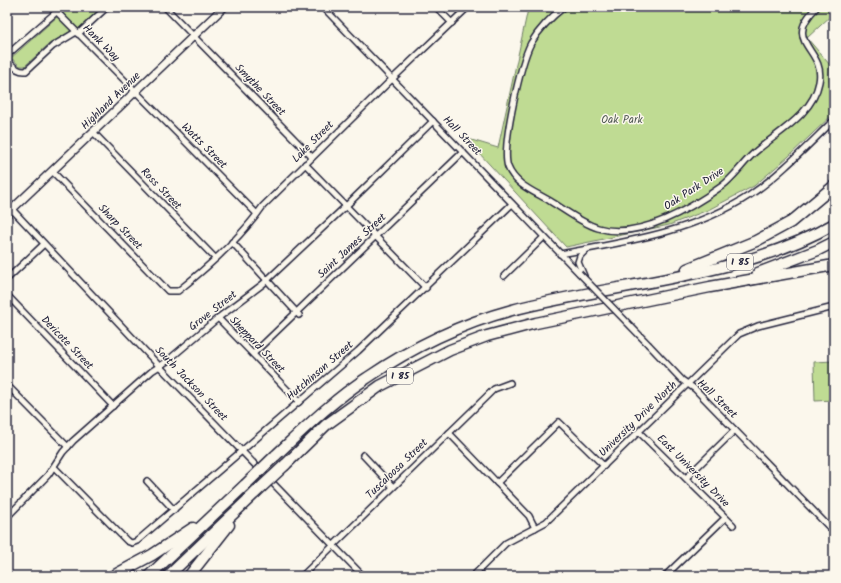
<svg xmlns="http://www.w3.org/2000/svg" width="841" height="583" font-family="Kalam,sans-serif">
	<style>
		.green { fill: #bfdb93; stroke: #707e67 }
		.lines { fill: none; stroke-linecap: round; stroke-linejoin: round }
		.minor-casing { stroke: #22223b; stroke-width: 8 }
		.secondary-casing { stroke: #22223b; stroke-width: 10 }
		.motorway-casing { stroke: #22223b; stroke-width: 13 }
		.minor { stroke: #fbf7ec; stroke-width: 5 }
		.secondary { stroke: #fbf7ec; stroke-width: 7 }
		.motorway { stroke: #fbf7ec; stroke-width: 10 }
		.minor-bridge-casing { stroke: #22223b; stroke-width: 8; stroke-linecap: butt }
		.motorway-bridge-casing { stroke: #22223b; stroke-width: 13; stroke-linecap: butt }
		.minor-bridge { stroke: #fbf7ec; stroke-width: 5 }
		.motorway-bridge { stroke: #fbf7ec; stroke-width: 10 }
		.labels { text-anchor: middle; dominant-baseline: central; stroke-width: 3; stroke-linejoin: round; paint-order: stroke }
		.shield { fill: #fbf7ec; stroke: #636270; stroke-width: 1 }
		.shield-label { font-size: 10px; font-weight: bold; fill: #22223b }
		.street-label { font-size: 11px; fill: #22223b; stroke: #fbf7ec }
		.park-label { font-size: 11px; fill: #515a55; stroke: #fbf7ec }
	</style>
	<rect width="100%" height="100%" fill="#fbf7ec"/>
	<filter id="ink" filterUnits="userSpaceOnUse"><feTurbulence type="fractalNoise" baseFrequency=".025" numOctaves="2"/><feDisplacementMap in="SourceGraphic" scale="8" xChannelSelector="R" yChannelSelector="G"/><feConvolveMatrix kernelMatrix="1 2 1 2 8 2 1 2 1" color-interpolation-filters="sRGB"/></filter>
	<g filter="url(#ink)">
		<g class="green">
			<path d="M68,7H104L80,29L76,28L49,44L25,66H20L11,58Z"/>
			<path d="M535,7H834V13L807,38L830,65C828,77 829,82 833,93C835,99 834,107 834,113L788,157L754,186L708,210L669,225L566,247L465,138L498,148L528,9Z"/>
			<path d="M834,361V400L815,401L814,362Z"/>
		</g>
		<g class="lines">
			<defs>
				<g id="minor">
					<path d="M52,7L257,214"/>
					<path d="M165,7L312,157"/>
					<path d="M323,7L579,273"/>
					<path d="M436,7L452,23"/>
					<path d="M564,7C551,17 540,28 531,43C521,62 501,147 508,167C515,185 535,192 550,201C565,210 581,223 598,228C639,240 690,209 722,186C734,177 743,163 754,153C776,133 813,115 819,82C826,48 780,43 817,7"/>
					<path d="M78,34L107,7"/>
					<path d="M7,55L62,7"/>
					<path d="M7,61C13,66 18,72 26,71L53,46L76,32"/>
					<path d="M94,133L215,258"/>
					<path d="M305,164L426,288"/>
					<path d="M53,172L168,291H178C208,267 241,238 263,206L387,84L468,7"/>
					<path d="M7,204L163,370L363,576"/>
					<path d="M232,242L299,315"/>
					<path d="M560,254C625,242 694,232 750,195C781,174 807,146 834,120"/>
					<path d="M504,276L544,237"/>
					<path d="M584,276L578,262L580,256L586,250"/>
					<path d="M7,279L44,244"/>
					<path d="M7,295L113,406"/>
					<path d="M218,318L299,402"/>
					<path d="M649,345L682,380L695,389L834,532"/>
					<path d="M253,354L463,152"/>
					<path d="M7,385L68,447"/>
					<path d="M639,432L733,525"/>
					<path d="M449,433L529,516L535,528"/>
					<path d="M363,455L393,487"/>
					<path d="M54,467L127,541L132,543L137,541L358,351L512,204"/>
					<path d="M686,478L735,430"/>
					<path d="M147,481L174,510"/>
					<path d="M497,483L559,422L604,466"/>
					<path d="M7,517L48,475L63,452L73,441L152,371L166,362L218,318L263,284L346,206L433,121"/>
					<path d="M302,576L487,396L494,389L510,383"/>
					<path d="M473,576L506,543L546,522L739,334L758,326L834,307"/>
					<path d="M665,576L725,518"/>
				</g>
				<path id="secondary" d="M7,214L224,7"/>
				<g id="motorway">
					<path d="M687,269L756,241L791,222L834,186"/>
					<path d="M758,273L818,250L834,242"/>
					<path d="M275,456C304,429 333,400 367,378C411,348 460,324 512,310C618,282 738,279 834,224"/>
					<path d="M285,465L326,425L380,386L450,350L487,336L536,323L710,287L834,265"/>
					<path d="M113,576L152,555L193,528"/>
					<path d="M149,576L245,485"/>
					<path d="M168,576L255,493"/>
					<path d="M189,576L229,525"/>
				</g>
			</defs>
			<use href="#minor" class="minor-casing"/>
			<use href="#secondary" class="secondary-casing"/>
			<use href="#motorway" class="motorway-casing"/>
			<use href="#minor" class="minor"/>
			<use href="#secondary" class="secondary"/>
			<use href="#motorway" class="motorway"/>
			<defs>
				<path id="minor-bridge" d="M579,273L649,345"/>
				<g id="motorway-bridge">
					<path d="M245,485L275,456"/>
					<path d="M255,493L285,465"/>
				</g>
			</defs>
			<use href="#minor-bridge" class="minor-bridge-casing"/>
			<use href="#motorway-bridge" class="motorway-bridge-casing"/>
			<use href="#minor-bridge" class="minor-bridge"/>
			<use href="#motorway-bridge" class="motorway-bridge"/>
		</g>
	</g>
	<g class="labels">
		<g class="shield">
			<rect x="727" y="254" width="26" height="16" rx="3"/>
			<rect x="387" y="368" width="26" height="16" rx="3"/>
		</g>
		<g class="shield-label">
			<text x="740" y="262">I 85</text>
			<text x="400" y="376">I 85</text>
		</g>
		<g class="street-label">
			<text transform="translate(101 43) rotate(45)">Hank Way</text>
			<text transform="translate(260 90) rotate(46)">Smythe Street</text>
			<text transform="translate(111 101) rotate(-44)">Highland Avenue</text>
			<text transform="translate(462 136) rotate(46)">Hall Street</text>
			<text transform="translate(313 142) rotate(-45)">Lake Street</text>
			<text transform="translate(204 146) rotate(45)">Watts Street</text>
			<text transform="translate(161 189) rotate(46)">Ross Street</text>
			<text transform="translate(694 189) rotate(-33)">Oak Park Drive</text>
			<text transform="translate(120 227) rotate(46)">Sharp Street</text>
			<text transform="translate(352 246) rotate(-43)">Saint James Street</text>
			<text transform="translate(213 311) rotate(-38)">Grove Street</text>
			<text transform="translate(67 343) rotate(46)">Dericote Street</text>
			<text transform="translate(257 345) rotate(46)">Sheppard Street</text>
			<text transform="translate(320 371) rotate(-41)">Hutchinson Street</text>
			<text transform="translate(191 384) rotate(46)">South Jackson Street</text>
			<text transform="translate(717 399) rotate(44)">Hall Street</text>
			<text transform="translate(638 419) rotate(-44)">University Drive North</text>
			<text transform="translate(397 469) rotate(-44)">Tuscaloosa Street</text>
			<text transform="translate(693 471) rotate(45)">East University Drive</text>
		</g>
		<g class="park-label">
			<text x="622" y="120">Oak Park</text>
		</g>
	</g>
	<rect width="841" height="583" fill="none" stroke="#fbf7ec" stroke-width="24"/>
	<rect x="12" y="12" width="817" height="559" fill="none" stroke="#22223b" stroke-width="1.5" filter="url(#ink)"/>
</svg>
